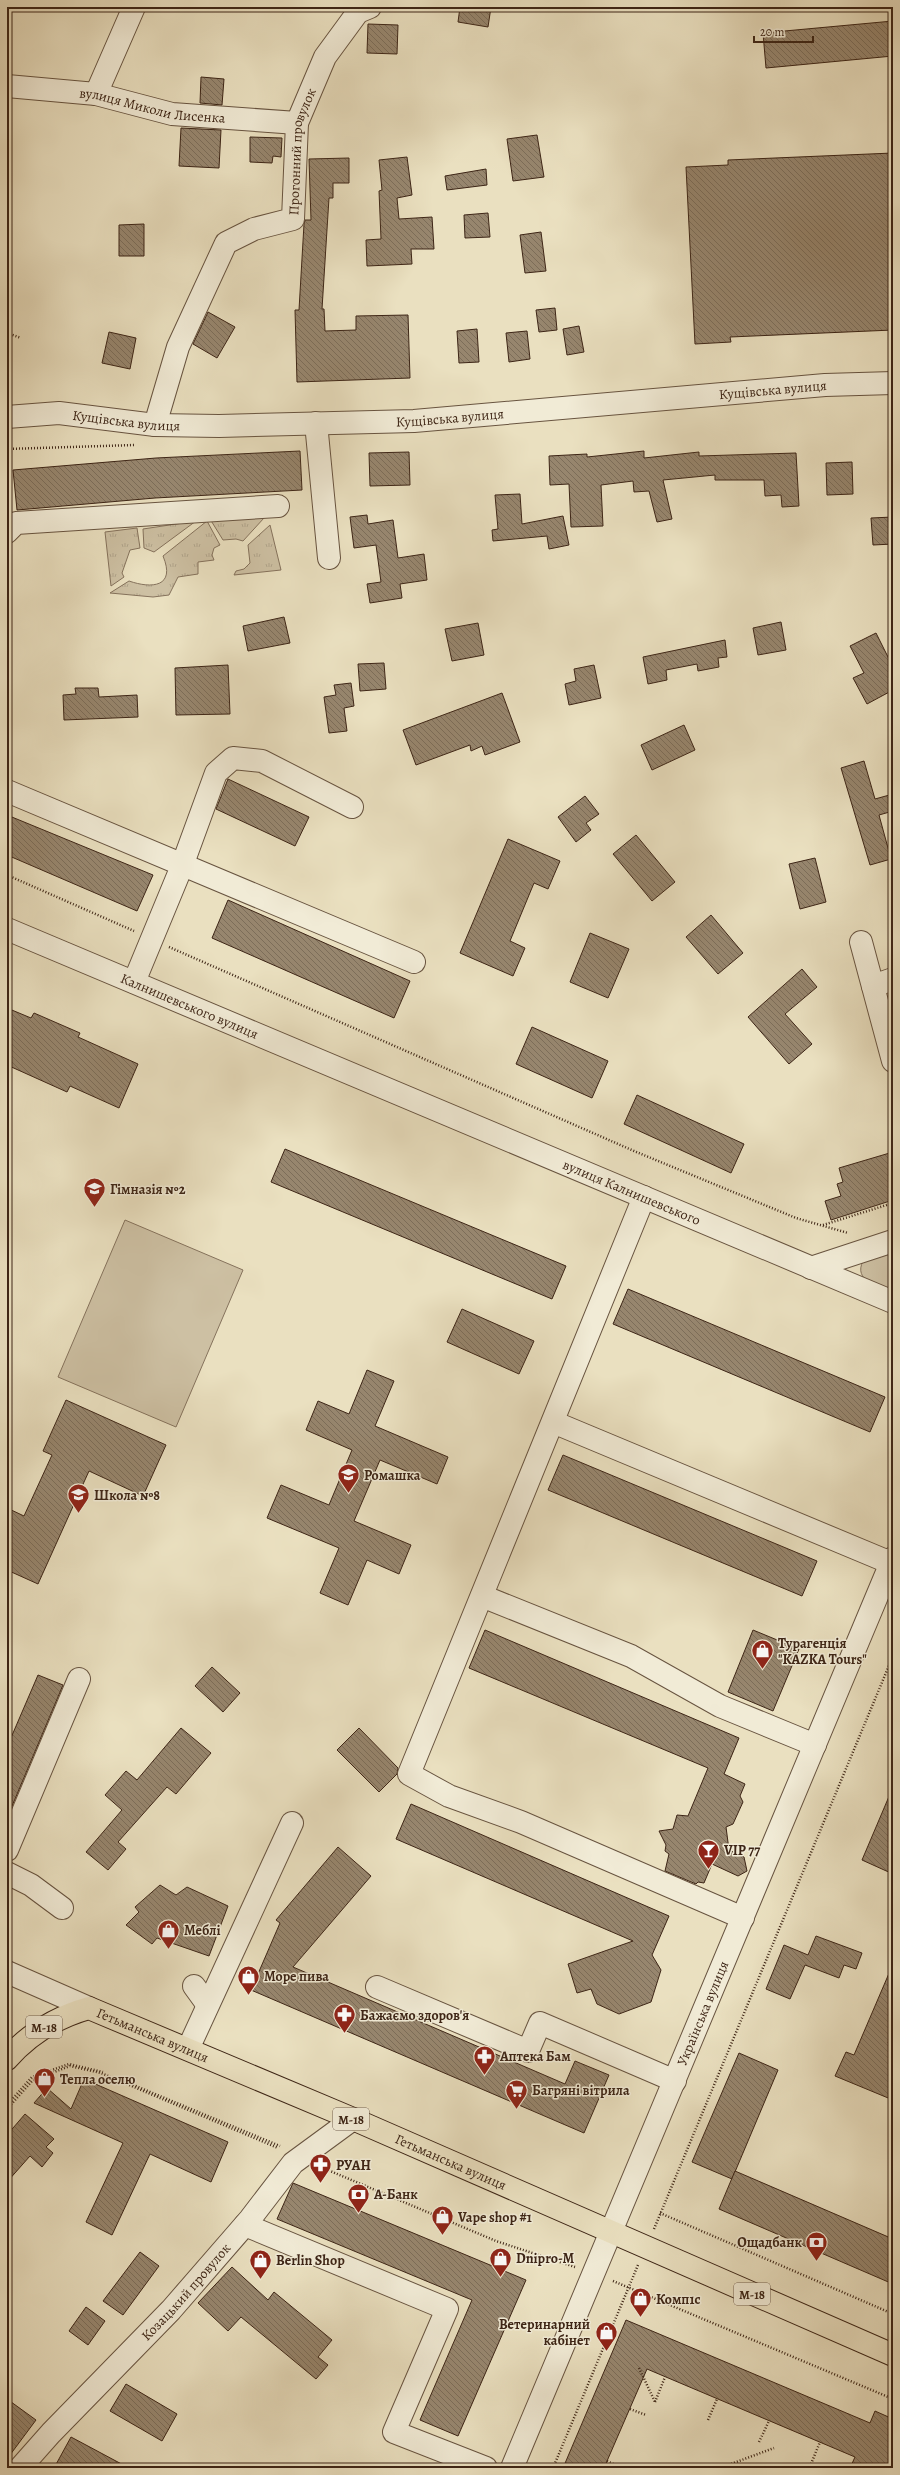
<svg xmlns="http://www.w3.org/2000/svg" width="900" height="2475" font-family="Alegreya,serif">
	<style>
		.grass { fill: url(#grass-tufts); stroke: #85725c }
		.park { fill: #cdc0a3; stroke: #85725c }
		.building { fill: url(#building-back-hatch); stroke: #3d2516 }
		.lines { fill: none; stroke-linecap: round; stroke-linejoin: round }
		.minor-casing { stroke: #685440; stroke-width: 24 }
		.highway-casing { stroke: #3d2516; stroke-width: 24 }
		.path { stroke: #3d2516; stroke-width: 2.5; stroke-dasharray: 1 2; stroke-linecap: butt }
		.minor { stroke: #f1ebd6; stroke-width: 22 }
		.highway { stroke: #eae0c0; stroke-width: 22 }
		.labels { text-anchor: middle; dominant-baseline: central; stroke-width: 3; stroke-linejoin: round; paint-order: stroke }
		.shield { fill: #f1ebd6; stroke: #736050; stroke-width: 1 }
		.shield-label { font-size: 13px; font-weight: bold; fill: #3d2516 }
		.street-label { font-size: 14px; fill: #3d2516; stroke: #f1ebd6 }
		.poi-label { font-size: 14px; font-weight: bold; fill: #3d2516; stroke: #f1ebd6; text-anchor: start }
	</style>
	<defs>
		<pattern id="grass-tufts" width="24" height="20" patternUnits="userSpaceOnUse"><rect width="24" height="20" fill="#cdc0a3"/><path d="M3 7l-1-3M5 7V3M7 7l1-3M15 17l-1-3M17 17v-4M19 17l1-3" fill="none" stroke="#b1a58c"/></pattern>
		<pattern id="building-back-hatch" width="6" height="6" patternUnits="userSpaceOnUse"><rect width="6" height="6" fill="#97866e"/><path d="M-1 5l2 2M0 0l6 6M5-1l2 2" fill="none" stroke="#7c6d59"/></pattern>
	</defs>
	<rect width="100%" height="100%" fill="#eae0c0"/>
	<filter id="stains"><feTurbulence type="fractalNoise" baseFrequency=".005" numOctaves="4"/><feColorMatrix values="0 0 0 0 .2 0 0 0 0 .09 0 0 0 0 .02 0 0 0 .5 -.17"/></filter>
	<radialGradient id="worn" r=".72"><stop offset=".6" stop-color="#630" stop-opacity="0"/><stop offset="1" stop-color="#630" stop-opacity=".3"/></radialGradient>
	<g class="grass">
		<path d="M264,513V518L243,541L236,539L223,540L210,519Z"/>
		<path d="M196,521L154,552L144,548L143,529Z"/>
		<path d="M207,521L220,545L214,548L212,555L214,560L198,562V574L178,577L169,595L153,597L110,593L129,581C152,589 176,587 163,556Z"/>
		<path d="M270,525L281,570L234,575L236,571L244,569L250,563L248,545Z"/>
		<path d="M137,528L140,548L130,550L122,573L124,577L111,586L105,532Z"/>
	</g>
	<g class="park">
		<path d="M125,1220L243,1270L176,1427L58,1377Z"/>
		<path d="M893,1249V1292C878,1286 853,1281 863,1261Z"/>
	</g>
	<g class="building">
		<path d="M460,7H491L488,27L458,22Z"/>
		<path d="M893,21V56L766,68L763,33Z"/>
		<path d="M368,24L398,25L397,54L367,53Z"/>
		<path d="M201,77L224,79L222,105L200,103Z"/>
		<path d="M181,128L221,130L219,168L179,166Z"/>
		<path d="M537,135L544,177L513,181L507,139Z"/>
		<path d="M250,137L282,138L281,157L273,156L272,163L250,162Z"/>
		<path d="M893,153V330L730,337L731,342L695,344L686,167L728,165V160Z"/>
		<path d="M407,157L412,195L397,198L399,219L432,217L434,249H411L412,264L367,266L366,240L381,239L379,191L382,190L379,160Z"/>
		<path d="M349,158V183H333V198H329L322,309H324L325,331L356,330V316L408,315L410,378L297,382L295,310H299L304,224L305,220H311L309,159Z"/>
		<path d="M486,169L487,185L447,190L445,176Z"/>
		<path d="M488,213L490,237L465,238L464,215Z"/>
		<path d="M144,224V256H119V225Z"/>
		<path d="M541,232L546,271L525,273L520,235Z"/>
		<path d="M555,308L557,330L539,332L536,310Z"/>
		<path d="M208,312L235,327L217,358L193,344Z"/>
		<path d="M579,326L584,352L567,355L563,329Z"/>
		<path d="M477,329L479,362L459,363L457,331Z"/>
		<path d="M527,331L530,359L509,362L506,333Z"/>
		<path d="M109,332L136,338L130,369L102,363Z"/>
		<path d="M300,451L302,490L155,498L17,510L13,470L156,458Z"/>
		<path d="M644,451V458L699,452V456L796,453L799,506L782,507L781,495L765,496L764,480H715V475L663,480L672,519L657,522L649,491L634,492L633,481L601,485L603,526L571,527L569,484L550,485L549,456L587,454V457Z"/>
		<path d="M409,452L410,485L370,486L369,453Z"/>
		<path d="M852,462L853,494L827,495L826,463Z"/>
		<path d="M520,494L522,524L563,516L569,545L549,549L547,536L493,541L492,530L498,529L495,495Z"/>
		<path d="M367,515L368,524L393,520L398,558L424,554L427,580L400,584L402,598L370,603L367,584L381,582L376,545L354,548L350,517Z"/>
		<path d="M893,517V544L873,545L871,518Z"/>
		<path d="M284,617L290,643L248,651L243,626Z"/>
		<path d="M781,622L786,650L758,655L753,628Z"/>
		<path d="M478,623L484,655L452,661L445,629Z"/>
		<path d="M876,633L893,667V690L867,704L853,678L864,673L850,646Z"/>
		<path d="M725,640L727,657L718,658L719,667L698,671L697,664L666,670L667,680L648,684L643,657Z"/>
		<path d="M384,663L386,689L360,691L358,664Z"/>
		<path d="M228,665L230,714L176,715L175,668Z"/>
		<path d="M594,665L601,698L569,705L565,684L576,681L574,669Z"/>
		<path d="M351,683L354,706L344,708L347,731L329,733L324,697L336,695L334,685Z"/>
		<path d="M75,688H98L99,697L137,695L138,717L64,720L63,695L76,694Z"/>
		<path d="M502,693L520,742L485,755L482,746L471,751L470,745L416,765L403,730Z"/>
		<path d="M684,725L695,750L652,770L641,745Z"/>
		<path d="M864,761L875,799L893,794V811L879,815L891,859L870,865L841,768Z"/>
		<path d="M228,779L309,817L295,846L216,809Z"/>
		<path d="M585,796L599,814L586,823L591,830L576,842L558,817Z"/>
		<path d="M7,815L153,875L137,911L7,855Z"/>
		<path d="M636,835L675,882L652,901L613,854Z"/>
		<path d="M508,839L560,861L548,889L534,883L510,941L525,948L513,976L460,953Z"/>
		<path d="M815,858L826,902L800,909L789,864Z"/>
		<path d="M228,900L410,981L394,1018L212,938Z"/>
		<path d="M711,915L743,953L718,974L686,937Z"/>
		<path d="M590,933L629,949L608,998L570,982Z"/>
		<path d="M802,969L817,987L785,1014L812,1044L789,1064L748,1017Z"/>
		<path d="M7,1008L31,1018L34,1013L80,1033L78,1037L138,1064L119,1108L70,1086L67,1092L7,1065Z"/>
		<path d="M532,1027L608,1061L592,1098L516,1064Z"/>
		<path d="M637,1095L744,1144L731,1173L624,1124Z"/>
		<path d="M285,1149L566,1266L552,1299L271,1182Z"/>
		<path d="M893,1152V1200L831,1220L825,1201L841,1196L837,1184L843,1182L839,1168Z"/>
		<path d="M628,1289L885,1397L870,1432L613,1324Z"/>
		<path d="M462,1309L534,1341L519,1374L447,1342Z"/>
		<path d="M367,1370L394,1381L375,1426L448,1457L437,1484L380,1460L354,1521L411,1545L399,1574L367,1560L348,1605L320,1593L339,1548L267,1518L281,1485L329,1505L352,1450L306,1430L318,1401L349,1414Z"/>
		<path d="M66,1400L166,1445L143,1496L89,1471L38,1584L7,1570V1508L24,1516L52,1455L43,1451Z"/>
		<path d="M563,1455L817,1561L802,1596L548,1490Z"/>
		<path d="M485,1630L739,1738L724,1774L745,1784L740,1796L743,1802L733,1824L726,1827L729,1850L744,1857L747,1871L738,1876L712,1864L704,1883L698,1882L696,1884L665,1871L669,1854L665,1851L666,1845L659,1831L673,1829L677,1815L688,1816L708,1768L469,1668Z"/>
		<path d="M753,1630L799,1649L773,1711L728,1692Z"/>
		<path d="M212,1667L240,1693L223,1712L195,1686Z"/>
		<path d="M38,1675L63,1685L7,1818V1747Z"/>
		<path d="M181,1728L211,1753L176,1794L167,1787L118,1842L126,1849L108,1870L86,1852L122,1810L105,1795L126,1771L137,1780Z"/>
		<path d="M359,1728L398,1768L397,1774L379,1792L337,1750Z"/>
		<path d="M893,1787V1874L862,1860Z"/>
		<path d="M411,1804L669,1916L652,1955L661,1970L651,2002L619,2014L597,2004L591,1989L577,1993L568,1964L633,1941L396,1839Z"/>
		<path d="M338,1847L371,1876L293,1967L565,2084L575,2061L609,2075L584,2133L251,1990L280,1923L276,1920Z"/>
		<path d="M160,1885L176,1895L187,1887L228,1906L209,1956L157,1938L152,1944L126,1925L139,1912L135,1907Z"/>
		<path d="M816,1936L862,1953L856,1969L844,1965L839,1978L805,1965L790,1999L766,1989L784,1945L808,1955Z"/>
		<path d="M893,1964V2030L888,2043L893,2045V2100L835,2076L846,2052L854,2055Z"/>
		<path d="M739,2053L778,2070L732,2179L692,2162Z"/>
		<path d="M84,2079L228,2142L211,2182L150,2154L112,2235L86,2222L123,2143L34,2103L47,2088L71,2109Z"/>
		<path d="M25,2114L54,2139L46,2147L53,2153L42,2167L30,2156L7,2182V2135Z"/>
		<path d="M735,2171L893,2239V2284L719,2209Z"/>
		<path d="M293,2183L526,2280L458,2436L420,2420L472,2300L277,2219Z"/>
		<path d="M140,2252L159,2266L123,2315L103,2301Z"/>
		<path d="M232,2267L268,2300L274,2292L332,2340L318,2357L328,2365L316,2379L241,2317L228,2331L198,2303Z"/>
		<path d="M86,2307L105,2321L88,2345L69,2331Z"/>
		<path d="M626,2320L870,2423L875,2411L893,2419V2468H850L855,2457L647,2369L604,2468H563Z"/>
		<path d="M126,2384L177,2414L162,2441L110,2411Z"/>
		<path d="M7,2399L36,2420L7,2459Z"/>
		<path d="M71,2437L129,2468H54Z"/>
	</g>
	<g class="lines">
		<defs>
			<g id="minor">
				<path id="s1" d="M7,86L96,94L172,114L297,123"/>
				<path d="M96,94L134,7"/>
				<path id="s2" d="M7,417L59,413L155,425L219,426L414,421L825,385L893,383"/>
				<path d="M316,423L329,558"/>
				<path id="s3" d="M155,425L178,347L226,243L254,229L293,219L297,123L325,57L358,12L370,7"/>
				<path d="M7,532L16,523L278,506"/>
				<path d="M7,791L414,962"/>
				<path id="s4" d="M7,929L893,1302"/>
				<path d="M861,942L893,1061"/>
				<path d="M134,982L182,866L216,773L233,758L262,761L352,807"/>
				<path d="M873,986L893,979"/>
				<path d="M644,1197L409,1774L449,1796L521,1822L743,1918"/>
				<path d="M811,1268L893,1241"/>
				<path d="M553,1422L891,1563"/>
				<path d="M482,1596L631,1656L720,1706L815,1745"/>
				<path d="M7,1850L79,1679"/>
				<path d="M7,1873L31,1885L62,1908"/>
				<path d="M7,1972L89,2008"/>
				<path d="M194,1986L207,2004"/>
				<path d="M377,1987L528,2051L540,2023L675,2081"/>
				<path d="M188,2049L292,1823"/>
				<path d="M245,2225L447,2309L394,2432L486,2468"/>
				<path id="s5" d="M20,2468L51,2433L171,2310L250,2219L293,2163L353,2119"/>
				<path id="s6" d="M512,2468L893,1558"/>
			</g>
			<g id="highway">
				<path id="s7" d="M7,2059C29,2034 57,2017 89,2008L353,2119L893,2355"/>
			</g>
		</defs>
		<use href="#minor" class="minor-casing"/>
		<use href="#highway" class="highway-casing"/>
		<g class="path">
			<path d="M7,118L8,107"/>
			<path d="M7,333L21,338"/>
			<path d="M7,449L134,445"/>
			<path d="M7,875L134,931"/>
			<path d="M169,947L634,1151L796,1218L848,1233"/>
			<path d="M823,1225L893,1203"/>
			<path d="M119,2079L280,2146"/>
			<path d="M7,2105L32,2077L69,2064L103,2072"/>
			<path d="M7,2109L33,2080L70,2066L101,2073L278,2148"/>
			<path d="M323,2168L496,2241L575,2267"/>
			<path d="M660,2213L893,2314"/>
			<path d="M654,2229L893,1656"/>
			<path d="M613,2281L893,2399"/>
			<path d="M639,2368L655,2402"/>
			<path d="M655,2402L665,2377"/>
			<path d="M630,2409L646,2415"/>
			<path d="M708,2420L717,2399"/>
			<path d="M759,2442L769,2421"/>
			<path d="M607,2461L622,2468"/>
			<path d="M811,2464L820,2442"/>
			<path d="M553,2468L638,2265"/>
			<path d="M720,2468L774,2448"/>
		</g>
		<use href="#minor" class="minor"/>
		<use href="#highway" class="highway"/>
	</g>
	<defs>
		<symbol id="school-pin" viewBox="-11 -11 22 30"><path d="M0 17L-7.5 6A9.5 9.5 0 1 1 7.5 6Z" fill="#8f2418" stroke="#f1ebd6"/><path d="M0-5L7-2L0 1L-7-2ZM-4 1L0 2.5L4 1V4Q0 6-4 4Z" fill="#fff"/></symbol>
		<symbol id="shop-pin" viewBox="-11 -11 22 30"><path d="M0 17L-7.5 6A9.5 9.5 0 1 1 7.5 6Z" fill="#8f2418" stroke="#f1ebd6"/><path d="M-5-2.5h2.3a2.7 3.5 0 0 1 5.4 0H5L5.5 6h-11ZM-1.5-2.5h3a1.5 2.3 0 0 0-3 0Z" fill="#fff"/></symbol>
		<symbol id="bar-pin" viewBox="-11 -11 22 30"><path d="M0 17L-7.5 6A9.5 9.5 0 1 1 7.5 6Z" fill="#8f2418" stroke="#f1ebd6"/><path d="M-6-5H6L.8 .8V4.5H3.5V6h-7V4.5H-.8V.8Z" fill="#fff"/></symbol>
		<symbol id="pharmacy-pin" viewBox="-11 -11 22 30"><path d="M0 17L-7.5 6A9.5 9.5 0 1 1 7.5 6Z" fill="#8f2418" stroke="#f1ebd6"/><path d="M-2-6h4v4h4v4h-4v4h-4v-4h-4v-4h4Z" fill="#fff"/></symbol>
		<symbol id="supermarket-pin" viewBox="-11 -11 22 30"><path d="M0 17L-7.5 6A9.5 9.5 0 1 1 7.5 6Z" fill="#8f2418" stroke="#f1ebd6"/><path d="M-6-5.5h2.5l.6 2H6L4.5 2H-2.5L-4.4-4H-6ZM-1.5 3.2a1.3 1.3 0 1 0 .1 0ZM3 3.2a1.3 1.3 0 1 0 .1 0Z" fill="#fff"/></symbol>
		<symbol id="bank-pin" viewBox="-11 -11 22 30"><path d="M0 17L-7.5 6A9.5 9.5 0 1 1 7.5 6Z" fill="#8f2418" stroke="#f1ebd6"/><path d="M-6-4H6V4H-6ZM0-2.3a2.3 2.3 0 1 0 0 4.6a2.3 2.3 0 1 0 0-4.6Z" fill="#fff"/></symbol>
	</defs>
	<g fill-rule="evenodd">
		<use href="#school-pin" x="82" y="1176" width="25" height="34"/>
		<use href="#school-pin" x="336" y="1462" width="25" height="34"/>
		<use href="#school-pin" x="66" y="1482" width="25" height="34"/>
		<use href="#shop-pin" x="750" y="1638" width="25" height="34"/>
		<use href="#bar-pin" x="696" y="1838" width="25" height="34"/>
		<use href="#shop-pin" x="156" y="1918" width="25" height="34"/>
		<use href="#shop-pin" x="236" y="1964" width="25" height="34"/>
		<use href="#pharmacy-pin" x="332" y="2002" width="25" height="34"/>
		<use href="#pharmacy-pin" x="472" y="2044" width="25" height="34"/>
		<use href="#shop-pin" x="32" y="2066" width="25" height="34"/>
		<use href="#supermarket-pin" x="504" y="2078" width="25" height="34"/>
		<use href="#pharmacy-pin" x="308" y="2152" width="25" height="34"/>
		<use href="#bank-pin" x="346" y="2182" width="25" height="34"/>
		<use href="#shop-pin" x="430" y="2204" width="25" height="34"/>
		<use href="#bank-pin" x="804" y="2230" width="25" height="34"/>
		<use href="#shop-pin" x="488" y="2246" width="25" height="34"/>
		<use href="#shop-pin" x="248" y="2248" width="25" height="34"/>
		<use href="#shop-pin" x="628" y="2286" width="25" height="34"/>
		<use href="#shop-pin" x="594" y="2320" width="25" height="34"/>
	</g>
	<g class="labels">
		<g class="shield">
			<rect x="26" y="2016" width="36" height="22" rx="3"/>
			<rect x="333" y="2108" width="36" height="22" rx="3"/>
			<rect x="734" y="2283" width="36" height="22" rx="3"/>
		</g>
		<g class="shield-label">
			<text x="44" y="2027">М-18</text>
			<text x="351" y="2119">М-18</text>
			<text x="752" y="2294">М-18</text>
		</g>
		<g class="street-label">
			<text stroke="none"><textPath href="#s1" startOffset="147">вулиця Миколи Лисенка</textPath></text>
			<text stroke="none"><textPath href="#s3" startOffset="336">Прогонний провулок</textPath></text>
			<text stroke="none"><textPath href="#s2" startOffset="768">Кущівська вулиця</textPath></text>
			<text stroke="none"><textPath href="#s2" startOffset="444">Кущівська вулиця</textPath></text>
			<text stroke="none"><textPath href="#s2" startOffset="120">Кущівська вулиця</textPath></text>
			<text stroke="none"><textPath href="#s4" startOffset="198">Калнишевського вулиця</textPath></text>
			<text stroke="none"><textPath href="#s4" startOffset="678">вулиця Калнишевського</textPath></text>
			<text stroke="none"><textPath href="#s6" startOffset="493">Українська вулиця</textPath></text>
			<text stroke="none"><textPath href="#s7" startOffset="167">Гетьманська вулиця</textPath></text>
			<text stroke="none"><textPath href="#s7" startOffset="491">Гетьманська вулиця</textPath></text>
			<text stroke="none"><textPath href="#s5" startOffset="242">Козацький провулок</textPath></text>
		</g>
		<g class="poi-label">
			<text x="110" y="1189">Гімназія №2</text>
			<text x="364" y="1475">Ромашка</text>
			<text x="94" y="1495">Школа №8</text>
			<text x="778" y="1643">Турагенція<tspan x="778" dy="16">"KAZKA Tours"</tspan></text>
			<text x="724" y="1850">VIP 77</text>
			<text x="184" y="1930">Меблі</text>
			<text x="264" y="1976">Море пива</text>
			<text x="360" y="2015">Бажаємо здоров'я</text>
			<text x="500" y="2056">Аптека Бам</text>
			<text x="60" y="2079">Тепла оселю</text>
			<text x="532" y="2090">Багряні вітрила</text>
			<text x="336" y="2165">РУАН</text>
			<text x="374" y="2194">А-Банк</text>
			<text x="458" y="2217">Vape shop #1</text>
			<text x="802" y="2242" text-anchor="end">Ощадбанк</text>
			<text x="516" y="2258">Dnipro-M</text>
			<text x="276" y="2260">Berlin Shop</text>
			<text x="656" y="2299">Комп1с</text>
			<text x="590" y="2324" text-anchor="end">Ветеринарний<tspan x="590" dy="16">кабінет</tspan></text>
		</g>
	</g>
	<rect width="900" height="2475" fill="none" stroke="#eae0c0" stroke-width="24"/>
	<rect x="8" y="8" width="884" height="2459" fill="none" stroke="#3d2516" stroke-width="2"/>
	<rect x="12" y="12" width="876" height="2451" fill="none" stroke="#3d2516"/>
	<path d="M754 36v6h59v-6" fill="none" stroke="#3d2516" stroke-width="2"/>
	<text x="760" y="36" font-size="12" fill="#3d2516" stroke="#f1ebd6" stroke-width="3" paint-order="stroke">20 m</text>
	<rect width="100%" height="100%" filter="url(#stains)"/>
	<rect width="100%" height="100%" fill="url(#worn)"/>
</svg>
